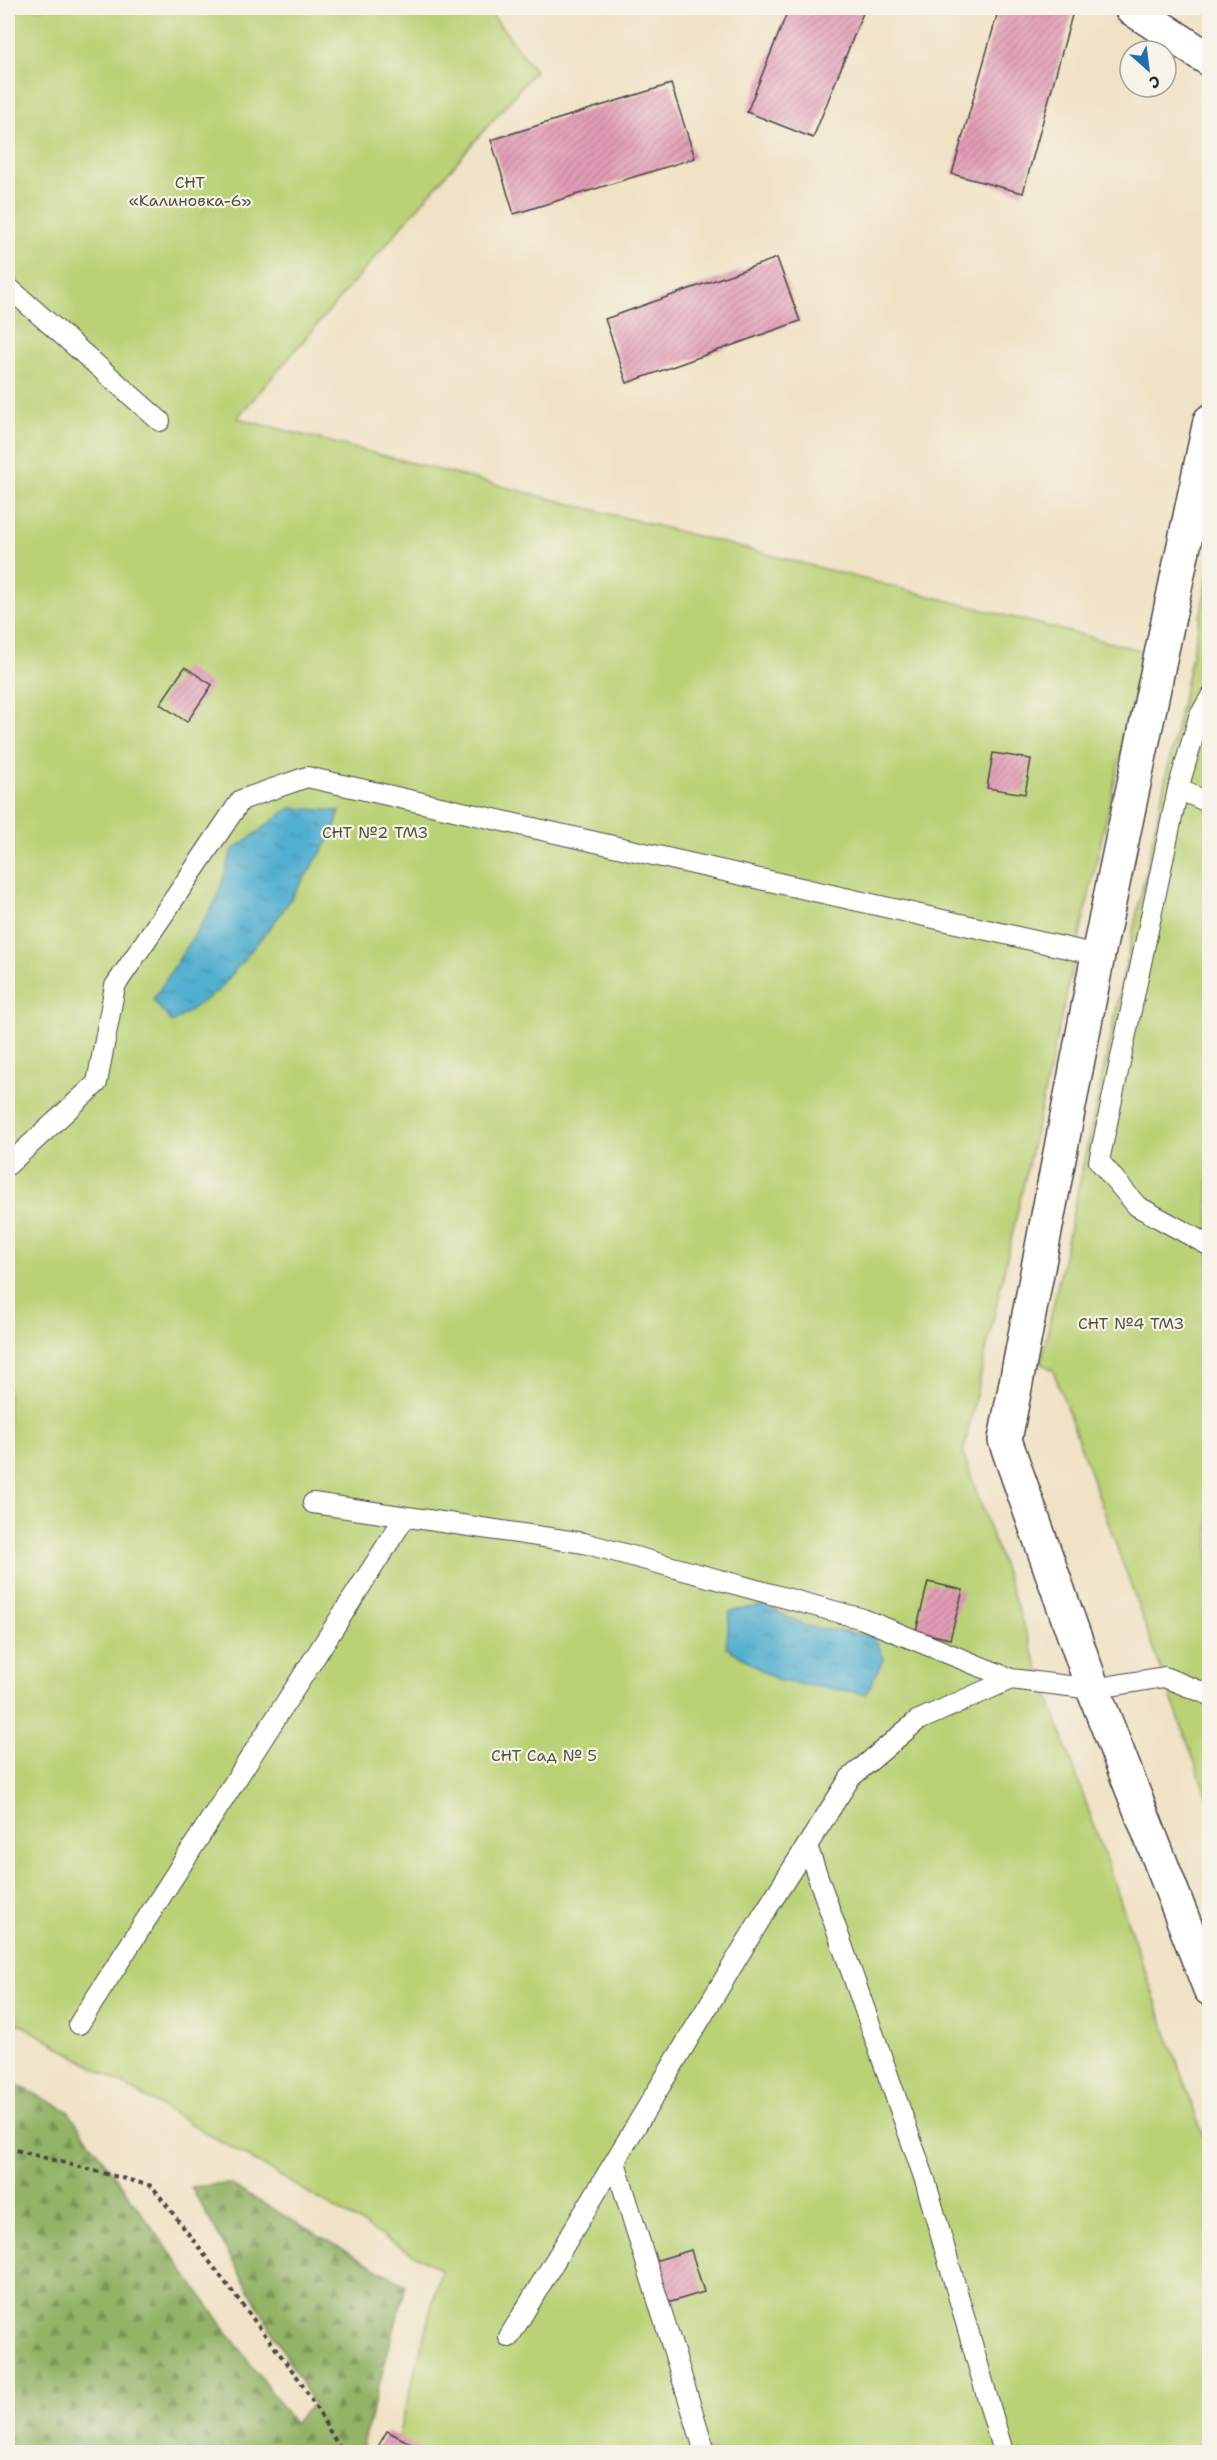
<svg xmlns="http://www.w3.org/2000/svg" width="1217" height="2460" font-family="'Shantell Sans',sans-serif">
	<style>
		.green { fill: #bad175; stroke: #727e50; stroke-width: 1.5 }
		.forest { fill: url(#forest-firs); stroke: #5f6f48; stroke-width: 1.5 }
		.water { fill: url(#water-ripples); stroke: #3e6d7e; stroke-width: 1.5 }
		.building { fill: url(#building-hatch) }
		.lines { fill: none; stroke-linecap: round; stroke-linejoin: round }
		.lane-casing { stroke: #494642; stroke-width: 22 }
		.street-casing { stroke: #494642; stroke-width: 36 }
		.path { stroke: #494642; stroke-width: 4; stroke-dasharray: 4.5 4.5; stroke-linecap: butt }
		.lane { stroke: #fff; stroke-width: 20 }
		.street { stroke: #fff; stroke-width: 33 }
		.labels { text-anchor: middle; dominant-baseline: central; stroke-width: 4.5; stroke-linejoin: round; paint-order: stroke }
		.park-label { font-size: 16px; fill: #4f543e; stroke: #f7f3e8 }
	</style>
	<defs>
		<pattern id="forest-firs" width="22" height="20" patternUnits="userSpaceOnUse" patternTransform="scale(1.5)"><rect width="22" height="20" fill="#93b366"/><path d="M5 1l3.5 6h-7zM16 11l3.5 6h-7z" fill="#789254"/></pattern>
		<pattern id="water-ripples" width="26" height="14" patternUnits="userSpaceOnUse" patternTransform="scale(1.5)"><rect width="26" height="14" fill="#51afd0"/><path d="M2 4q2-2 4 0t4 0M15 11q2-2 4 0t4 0" fill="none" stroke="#438fa9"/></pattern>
		<pattern id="building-hatch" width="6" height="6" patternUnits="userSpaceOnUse" patternTransform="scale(1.5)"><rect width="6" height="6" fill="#e29db6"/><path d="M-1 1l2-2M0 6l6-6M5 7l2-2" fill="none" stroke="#b78094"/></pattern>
	</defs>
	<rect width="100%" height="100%" fill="#f7f3e8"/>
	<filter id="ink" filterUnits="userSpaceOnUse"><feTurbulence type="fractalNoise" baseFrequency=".0167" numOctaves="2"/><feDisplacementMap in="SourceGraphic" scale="12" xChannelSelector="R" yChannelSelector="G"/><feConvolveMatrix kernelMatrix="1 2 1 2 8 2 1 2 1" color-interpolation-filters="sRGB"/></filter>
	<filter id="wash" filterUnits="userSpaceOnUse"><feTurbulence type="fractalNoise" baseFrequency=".008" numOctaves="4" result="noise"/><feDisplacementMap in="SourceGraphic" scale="24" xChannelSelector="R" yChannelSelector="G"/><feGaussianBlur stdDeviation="1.35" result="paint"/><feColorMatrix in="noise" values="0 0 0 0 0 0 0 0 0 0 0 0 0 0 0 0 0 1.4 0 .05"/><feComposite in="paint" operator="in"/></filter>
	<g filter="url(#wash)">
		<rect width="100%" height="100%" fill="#f0e2c5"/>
		<g class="green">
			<path d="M8,8H487L535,71L237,418L1144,651L963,1453L1209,2153V2452H394L441,2270L8,2017Z"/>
			<path d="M1209,575V1802L1053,1370L1041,1363Z"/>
		</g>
		<path class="forest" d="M8,2080L68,2111L294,2424L313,2404L191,2187L229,2184L406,2285L361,2452H8Z"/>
		<g class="water">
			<path d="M290,808L340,811L332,836L280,915L219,990L172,1023L153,1000L216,901L232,851Z"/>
			<path d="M765,1605L805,1626L874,1636L884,1658L866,1694L778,1681L726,1647L730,1611Z"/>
		</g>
		<g id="blocks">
			<g class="building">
				<path d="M789,8H865L813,138L747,112Z"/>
				<path d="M999,8H1074L1023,193L952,174Z"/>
				<path d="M671,84L695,158L514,214L491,140Z"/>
				<path d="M777,258L800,321L627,383L605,319Z"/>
				<path d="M185,667L212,685L187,722L160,704Z"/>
				<path d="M993,753L1031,759L1025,794L987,788Z"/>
				<path d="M928,1582L963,1590L950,1639L916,1631Z"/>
				<path d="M691,2250L704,2292L664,2304L651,2262Z"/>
				<path d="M387,2431L427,2452H375Z"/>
			</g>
		</g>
	</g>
	<g filter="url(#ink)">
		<use href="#blocks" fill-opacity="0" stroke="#494642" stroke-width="1.5"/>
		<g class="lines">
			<defs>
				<g id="lane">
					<path d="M8,287L160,421"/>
					<path d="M1210,698L1199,717L1178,789L1099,1161L1137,1206L1210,1246"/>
					<path d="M1178,789L1210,803"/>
					<path d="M8,1165L97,1083L115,986L241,800L307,777L1098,955"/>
					<path d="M313,1503L584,1543L863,1619L1011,1679"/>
					<path d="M807,1846L925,2180L1003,2452"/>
					<path d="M79,2024L405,1517"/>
					<path d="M615,2162L705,2452"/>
					<path d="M509,2337L763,1915L850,1778L917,1721L1011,1679L1093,1689L1164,1677L1210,1695"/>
				</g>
				<g id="street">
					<path d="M1131,8L1210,60"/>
					<path d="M1210,421L1098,955L1005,1440L1093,1689L1210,1989"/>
				</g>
			</defs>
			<use href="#lane" class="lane-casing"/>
			<use href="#street" class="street-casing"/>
			<path class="path" d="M8,2148L152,2186L301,2382L342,2452"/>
			<use href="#lane" class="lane"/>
			<use href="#street" class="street"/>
		</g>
	</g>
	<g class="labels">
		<g class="park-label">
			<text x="190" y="182">СНТ<tspan x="190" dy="18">«Калиновка-6»</tspan></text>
			<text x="375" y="832">СНТ №2 ТМЗ</text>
			<text x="1131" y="1323">СНТ №4 ТМЗ</text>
			<text x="544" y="1755">СНТ Сад № 5</text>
		</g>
	</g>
	<rect width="1217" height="2460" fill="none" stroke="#f7f3e8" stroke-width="30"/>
	<g transform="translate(1148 69) rotate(152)"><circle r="28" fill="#f7f3e8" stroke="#a5a39c" stroke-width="1.5"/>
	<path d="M0-4.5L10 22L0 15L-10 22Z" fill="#1f6fb2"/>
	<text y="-9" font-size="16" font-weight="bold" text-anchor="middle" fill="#2b2b2b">С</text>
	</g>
</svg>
